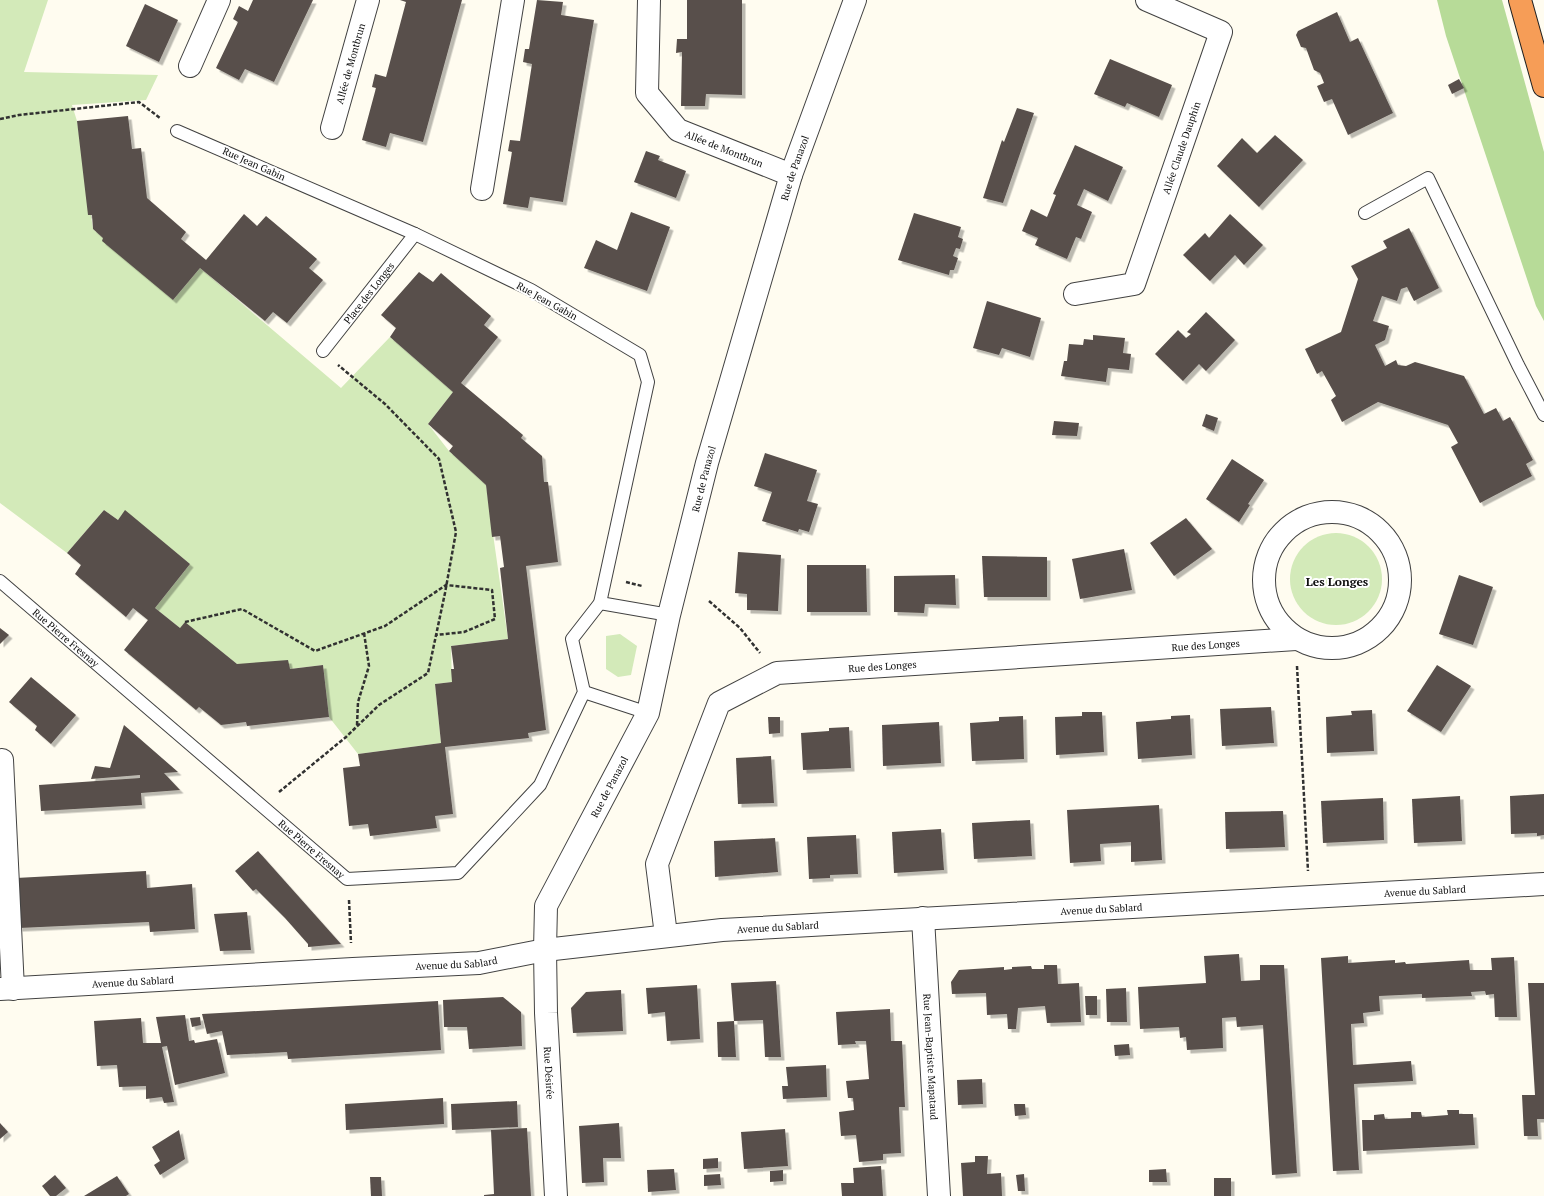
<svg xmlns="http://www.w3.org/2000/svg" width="1544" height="1196" font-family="'PT Serif',serif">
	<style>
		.green { fill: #d3eab9 }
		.forest { fill: #b7db98 }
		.building { fill: #584f4b; filter: url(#shadow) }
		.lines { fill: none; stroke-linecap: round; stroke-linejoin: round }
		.service-casing { stroke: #424242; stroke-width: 14 }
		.minor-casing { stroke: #424242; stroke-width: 24 }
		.tertiary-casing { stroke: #424242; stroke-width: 24 }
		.motorway-casing { stroke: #202020; stroke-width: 24 }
		.path { stroke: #313131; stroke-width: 2.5; stroke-dasharray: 4 2; stroke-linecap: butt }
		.service { stroke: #fff; stroke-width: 12 }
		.minor { stroke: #fff; stroke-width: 22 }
		.tertiary { stroke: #fff; stroke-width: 22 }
		.motorway { stroke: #f69d57; stroke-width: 22 }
		.labels { text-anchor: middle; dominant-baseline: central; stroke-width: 4; stroke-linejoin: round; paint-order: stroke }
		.street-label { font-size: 10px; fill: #0f0f0f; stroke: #fff }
		.quarter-label { font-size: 12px; font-weight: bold; fill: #0f0f0f; stroke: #fff }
	</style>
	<defs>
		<filter id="shadow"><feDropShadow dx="3.5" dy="3.5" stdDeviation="0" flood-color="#0004"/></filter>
	</defs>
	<rect width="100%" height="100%" fill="#fffcf0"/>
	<g class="green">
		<path d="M0,0H48L24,72L158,75L146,100L72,105L77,121L93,229L173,300L200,268L341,388L390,337L453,392L428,424L449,451L486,485L508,639L451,646L452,682L435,684L441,743L358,754L329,717L323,665L290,669L237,664L185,623L180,628L155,608L190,564L125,511L118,520L104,510L67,553L0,503Z"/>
		<circle cx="1336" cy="579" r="46"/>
		<path d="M620,634L637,646L631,675L618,677L606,669V636Z"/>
	</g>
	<path class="forest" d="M1437,0H1502L1544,152V321L1536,306L1446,36Z"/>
	<g class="building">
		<path d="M253,0H313L274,82L245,69L239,80L216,68L238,22L233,19L239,6L248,11Z"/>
		<path d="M400,0H462L423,142L390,133L386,147L362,140L376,88L372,87L375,74L386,77L406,2Z"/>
		<path d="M537,0L563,2L561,15L594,20L563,202L530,197L528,208L503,204L512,152L508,151L510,140L520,141L532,64L523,62L525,49H529Z"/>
		<path d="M687,0H742V95L706,94L705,106H681L682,52L676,53L677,39H687Z"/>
		<path d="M145,4L178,20L159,62L126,46Z"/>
		<path d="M1337,12L1350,42L1358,38L1393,113L1348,135L1332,99L1324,102L1317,86L1324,83L1320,73L1314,70L1306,48L1301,47L1296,35L1298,31Z"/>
		<path d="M1110,59L1172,85L1159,117L1127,103L1125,107L1094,94Z"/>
		<path d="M1459,79L1464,88L1452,94L1448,85Z"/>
		<path d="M1017,108L1034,113L1003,203L983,198L1002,140L1004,142Z"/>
		<path d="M128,116L132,149L141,148L147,198L186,232L181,239L206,260L244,214L257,226L266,216L317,259L309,268L323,280L287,323L273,312L265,321L200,268L173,300L102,241L103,238L93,229L92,215H88L77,121Z"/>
		<path d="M1275,135L1303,160L1259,207L1217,166L1242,138L1257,153Z"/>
		<path d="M1075,145L1123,167L1108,201L1084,189L1077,205L1092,212L1081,239L1076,237L1067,259L1035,245L1038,238L1022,231L1031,209L1047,217L1056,195L1053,194Z"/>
		<path d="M646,151L660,156L658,160L686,171L676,198L634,182Z"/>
		<path d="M631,212L670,227L647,291L584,268L596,240L617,250Z"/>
		<path d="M914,213L961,227L958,237L963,239L960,249L956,248L953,256L958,258L954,270H950L949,275L898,260Z"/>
		<path d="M1230,214L1263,245L1244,265L1235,255L1210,281L1183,255L1205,233L1209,238Z"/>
		<path d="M1409,228L1439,288L1414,301L1407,287L1401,289L1397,301L1382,296L1373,321L1389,326L1385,340L1375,345L1385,366L1396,360L1398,365L1406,366L1415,362L1464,376L1484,414L1496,408L1503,421L1510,417L1533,460L1526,464L1532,476L1480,503L1451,447L1458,443L1448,425L1378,402L1342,422L1331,400L1336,396L1322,371L1317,374L1305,349L1341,332L1358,279L1351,266L1387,248L1383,241Z"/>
		<path d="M419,272L433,282L441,273L491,316L484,325L498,337L461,383L523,435L521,438L542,456L544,482H548L558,562L526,566L546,730L528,733L529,738L445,747L453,814L435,816L437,828L370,836L368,824L349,826L343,768L360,766L358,754L441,743L435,684L452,682L451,669H454L451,646L508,639L500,568L504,567L500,536L492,537L486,485L449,451L453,446L428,424L453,392L390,337L396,328L381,315Z"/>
		<path d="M987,301L1041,318L1030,357L1002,348L999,355L973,348Z"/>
		<path d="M1206,312L1235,340L1206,371L1199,364L1183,381L1155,354L1178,330L1186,338L1191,334L1187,332Z"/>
		<path d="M1093,335L1125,338L1123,353L1131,354L1129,370L1108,368L1106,382L1061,376L1064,361H1067L1069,344L1083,345L1084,339L1093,340Z"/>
		<path d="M1206,414L1218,418L1214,431L1202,426Z"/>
		<path d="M1054,421L1079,423L1077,436L1052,435Z"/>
		<path d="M765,453L817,470L807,501L818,504L809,532L799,529L798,532L762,521L772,492L754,486Z"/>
		<path d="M1232,459L1264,480L1248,504L1250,505L1239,522L1206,499Z"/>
		<path d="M104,510L118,520L125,510L190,564L155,608L180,628L185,622L237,664L288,660L290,669L323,665L329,717L247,726L246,722L221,725L199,707L196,710L124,650L148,620L133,608L126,617L75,574L81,565L67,553Z"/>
		<path d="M1186,518L1212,549L1174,576L1150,543Z"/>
		<path d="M1124,549L1132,590L1080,599L1072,559Z"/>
		<path d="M738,552L781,555L778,611L747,610V594L735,593Z"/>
		<path d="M982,556L1047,557V597H984Z"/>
		<path d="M807,565H866L867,612H807Z"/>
		<path d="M955,575L956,605L925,604L924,613L894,612V576Z"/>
		<path d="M1459,575L1493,587L1473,645L1439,634Z"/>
		<path d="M0,628L9,635L0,644Z"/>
		<path d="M1437,665L1471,686L1441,732L1407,711Z"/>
		<path d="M31,677L76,715L51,744L35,730L37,726L9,702Z"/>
		<path d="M1271,707L1274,743L1222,746L1220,709Z"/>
		<path d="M1372,710L1374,751L1327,753L1326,717L1352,715L1351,711Z"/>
		<path d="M1082,712H1102L1104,752L1056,755L1055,717L1082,716Z"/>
		<path d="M1190,715L1192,755L1138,759L1136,722L1171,719V716Z"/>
		<path d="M1023,716L1024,759L972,761L970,723L999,721V717Z"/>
		<path d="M768,717H780V733L769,734Z"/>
		<path d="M939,722L941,763L883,766L882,725Z"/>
		<path d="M124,725L178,772L164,773L180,790L141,793L142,805L41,811L39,785L140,778V775L91,779L95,766L110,768Z"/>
		<path d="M849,727L851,768L803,770L801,733L829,731V728Z"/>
		<path d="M771,756L774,803L738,804L736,758Z"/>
		<path d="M1544,794V835L1537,836V833L1511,834L1510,796Z"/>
		<path d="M1460,796L1462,841L1414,843L1412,799Z"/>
		<path d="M1383,798L1384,840L1323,843L1321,801Z"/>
		<path d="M1159,805L1162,860L1131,862V842L1100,844L1101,861L1070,863L1067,810Z"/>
		<path d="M1283,811L1285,847L1226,849L1225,812Z"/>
		<path d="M1030,820L1032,856L974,859L972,823Z"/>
		<path d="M941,829L944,870L894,873L892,832Z"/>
		<path d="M856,835L858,874L830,875V878L809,879L807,837Z"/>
		<path d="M775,838L778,872L715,877L714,841Z"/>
		<path d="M258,851L341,944L308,947V944L285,918L256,889L253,891L235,871Z"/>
		<path d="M146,871L147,888L192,884L195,929L150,932L149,922L19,928L16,878Z"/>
		<path d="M247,912L251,950L220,951L214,914Z"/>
		<path d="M1239,954L1241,981L1260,980V965H1284L1297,1173L1272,1175L1263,1025L1237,1027L1236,1017L1222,1018L1223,1048L1187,1050L1186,1037L1180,1038L1179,1027L1140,1029L1138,987L1206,983L1204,956Z"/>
		<path d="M1348,956V963L1395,960V963L1405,962L1406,964L1469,960L1470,970H1492L1491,958L1514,957L1517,1017H1495L1494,994L1486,995L1485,991L1471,992L1472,996L1422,998V994L1379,996L1380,1011L1363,1013L1364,1023L1351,1024L1353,1065L1411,1061L1413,1081L1354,1084L1359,1170L1333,1171L1321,958Z"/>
		<path d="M1044,965H1057L1058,984L1079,983L1081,1022L1047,1023L1045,1006L1018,1008L1016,1029H1008L1007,1014L987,1015L986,993L952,994L951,982L959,970L1004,967V970L1012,969V967L1031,966L1032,969H1044Z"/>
		<path d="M776,981L781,1057H765L763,1020L734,1021L731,983Z"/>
		<path d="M1528,983H1544V1119H1537L1538,1136H1524L1522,1095H1535Z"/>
		<path d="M697,985L700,1039L667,1041L665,1012L648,1014L646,988Z"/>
		<path d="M1126,988L1127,1022H1107L1106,989Z"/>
		<path d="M621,990L623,1031L573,1033L571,1008L586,992Z"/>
		<path d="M1085,996H1097V1015H1086Z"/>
		<path d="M503,997L521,1012L522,1046L469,1049L467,1027H444L443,1000Z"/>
		<path d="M438,1001L441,1050L288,1059L287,1052L227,1055L222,1031L207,1034L202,1014Z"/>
		<path d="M890,1009L891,1041H902L905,1107H899L901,1153L883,1154V1160L859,1162L856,1135L841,1136L839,1112L854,1110L853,1098H848L846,1081L869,1079L866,1041H855L856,1044L838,1045L836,1012Z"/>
		<path d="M185,1015L189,1041L194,1040L195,1043L217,1039L225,1073L175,1085L167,1046L162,1047L174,1102L164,1103L162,1097L146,1099V1086L119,1087L117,1065L97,1066L94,1021L141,1018L143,1043H161L156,1017Z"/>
		<path d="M200,1017L201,1025L192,1027L190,1018Z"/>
		<path d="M734,1021L736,1057H718L717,1022Z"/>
		<path d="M1129,1044L1130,1055L1115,1056L1114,1045Z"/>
		<path d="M826,1065L827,1097L783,1099L782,1086H788L786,1067Z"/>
		<path d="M982,1079L983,1104L958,1105L957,1080Z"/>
		<path d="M443,1098L444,1124L346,1130L345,1104Z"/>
		<path d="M517,1101L518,1127L452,1130L451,1104Z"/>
		<path d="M1014,1104H1025L1026,1115L1015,1116Z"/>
		<path d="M1447,1110H1459V1114H1473L1475,1145L1363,1151L1362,1120H1374V1115L1384,1114L1385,1119L1411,1118V1112H1421L1422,1117L1448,1115Z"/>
		<path d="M0,1123L8,1132L0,1139Z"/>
		<path d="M619,1123L621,1158H603L604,1182L582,1183L579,1126Z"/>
		<path d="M527,1128L531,1196H484V1195L494,1194L491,1130Z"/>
		<path d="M785,1129L788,1166L744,1169L741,1132Z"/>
		<path d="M179,1130L185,1159L160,1175L154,1165L160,1161L152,1147Z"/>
		<path d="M975,1156H988L987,1174L1001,1173L1002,1196H963L961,1163L975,1162Z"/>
		<path d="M718,1158V1168L703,1169V1159Z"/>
		<path d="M881,1166L883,1196H842L841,1183H854L853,1168Z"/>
		<path d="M674,1169L676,1190L648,1192L647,1170Z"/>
		<path d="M1166,1169L1167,1182H1149V1170Z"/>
		<path d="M783,1170V1181L770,1182V1171Z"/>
		<path d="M720,1174L721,1185L704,1186V1175Z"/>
		<path d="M1024,1174L1025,1191H1018L1016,1175Z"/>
		<path d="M55,1175L66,1188L56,1196H50L42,1186Z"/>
		<path d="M117,1176L129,1194L126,1196H84Z"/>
		<path d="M370,1177H381L382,1196H371Z"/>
		<rect x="1214" y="1178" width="17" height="18"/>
	</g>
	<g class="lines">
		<defs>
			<g id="service">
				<path d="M1365,213L1428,178L1518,365L1544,415"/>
				<path id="s1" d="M323,351L415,234"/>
				<path id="s2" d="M0,581L347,879L458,873L540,785L584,692L572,639L600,603L648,382L640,355L531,290L415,234L177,131"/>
				<path d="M600,603L669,615"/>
				<path d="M584,692L648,713"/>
			</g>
			<g id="minor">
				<path id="s3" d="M649,0L647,93L678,130L791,175"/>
				<path d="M190,66L219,0"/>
				<path id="s4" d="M332,128L368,0"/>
				<path d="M482,189L513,0"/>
				<path id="s5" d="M1075,294L1134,284L1221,32L1147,0"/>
				<circle cx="1332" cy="580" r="68"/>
				<path d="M2,760L13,989"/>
				<path id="s6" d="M923,918L939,1196"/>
				<path id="s7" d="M666,935L657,864L719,703L777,673L1296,639"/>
				<path id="s8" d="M545,950L546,1013L556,1196"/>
			</g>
			<g id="tertiary">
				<path id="s9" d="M545,950L546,906L648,713L669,615L707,463L791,175L855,0"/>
				<path id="s10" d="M0,989L353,969L479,963L545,950L722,930L1544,884"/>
			</g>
			<path id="motorway" d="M1520,0L1544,86"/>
		</defs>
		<use href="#service" class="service-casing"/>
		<use href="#minor" class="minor-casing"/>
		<use href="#tertiary" class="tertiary-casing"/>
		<use href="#motorway" class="motorway-casing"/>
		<g class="path">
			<path d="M0,119L19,115L139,102L160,118"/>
			<path d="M626,582L642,586"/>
			<path d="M709,601L740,628L760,653"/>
			<path d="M185,622L242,609L315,651L385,626L446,585L492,590L495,619L464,632L436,635"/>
			<path d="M1297,666L1308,871"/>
			<path d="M357,725L358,702L369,666L364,633"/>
			<path d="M279,792L346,737L379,705L428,673L445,593L456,532L439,459L385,404L338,365"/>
			<path d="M349,900L351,943"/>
		</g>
		<use href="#service" class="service"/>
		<use href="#minor" class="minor"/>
		<use href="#tertiary" class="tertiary"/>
		<use href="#motorway" class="motorway"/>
	</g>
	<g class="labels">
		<g class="street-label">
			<text stroke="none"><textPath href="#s4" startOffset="67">Allée de Montbrun</textPath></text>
			<text stroke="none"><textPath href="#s3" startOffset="191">Allée de Montbrun</textPath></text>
			<text stroke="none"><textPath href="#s5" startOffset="204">Allée Claude Dauphin</textPath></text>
			<text transform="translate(254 164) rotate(24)">Rue Jean Gabin</text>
			<text stroke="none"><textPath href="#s9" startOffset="827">Rue de Panazol</textPath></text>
			<text stroke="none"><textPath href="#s1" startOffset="74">Place des Longes</textPath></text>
			<text transform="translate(547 301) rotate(29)">Rue Jean Gabin</text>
			<text stroke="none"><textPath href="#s9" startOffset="503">Rue de Panazol</textPath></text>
			<text stroke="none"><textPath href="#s2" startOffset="87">Rue Pierre Fresnay</textPath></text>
			<text stroke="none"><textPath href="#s7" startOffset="739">Rue des Longes</textPath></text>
			<text stroke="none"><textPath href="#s7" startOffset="415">Rue des Longes</textPath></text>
			<text stroke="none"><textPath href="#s9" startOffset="179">Rue de Panazol</textPath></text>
			<text stroke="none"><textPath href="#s2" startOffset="411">Rue Pierre Fresnay</textPath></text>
			<text stroke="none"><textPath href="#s10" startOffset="1429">Avenue du Sablard</textPath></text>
			<text stroke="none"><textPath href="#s10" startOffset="1105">Avenue du Sablard</textPath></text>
			<text stroke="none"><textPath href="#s10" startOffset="781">Avenue du Sablard</textPath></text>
			<text stroke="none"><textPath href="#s10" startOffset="457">Avenue du Sablard</textPath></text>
			<text stroke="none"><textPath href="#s10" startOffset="133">Avenue du Sablard</textPath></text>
			<text stroke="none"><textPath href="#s6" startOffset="139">Rue Jean-Baptiste Mapataud</textPath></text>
			<text stroke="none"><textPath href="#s8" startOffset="123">Rue Désirée</textPath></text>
		</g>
		<g class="quarter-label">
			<text x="1337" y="581">Les Longes</text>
		</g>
	</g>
</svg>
